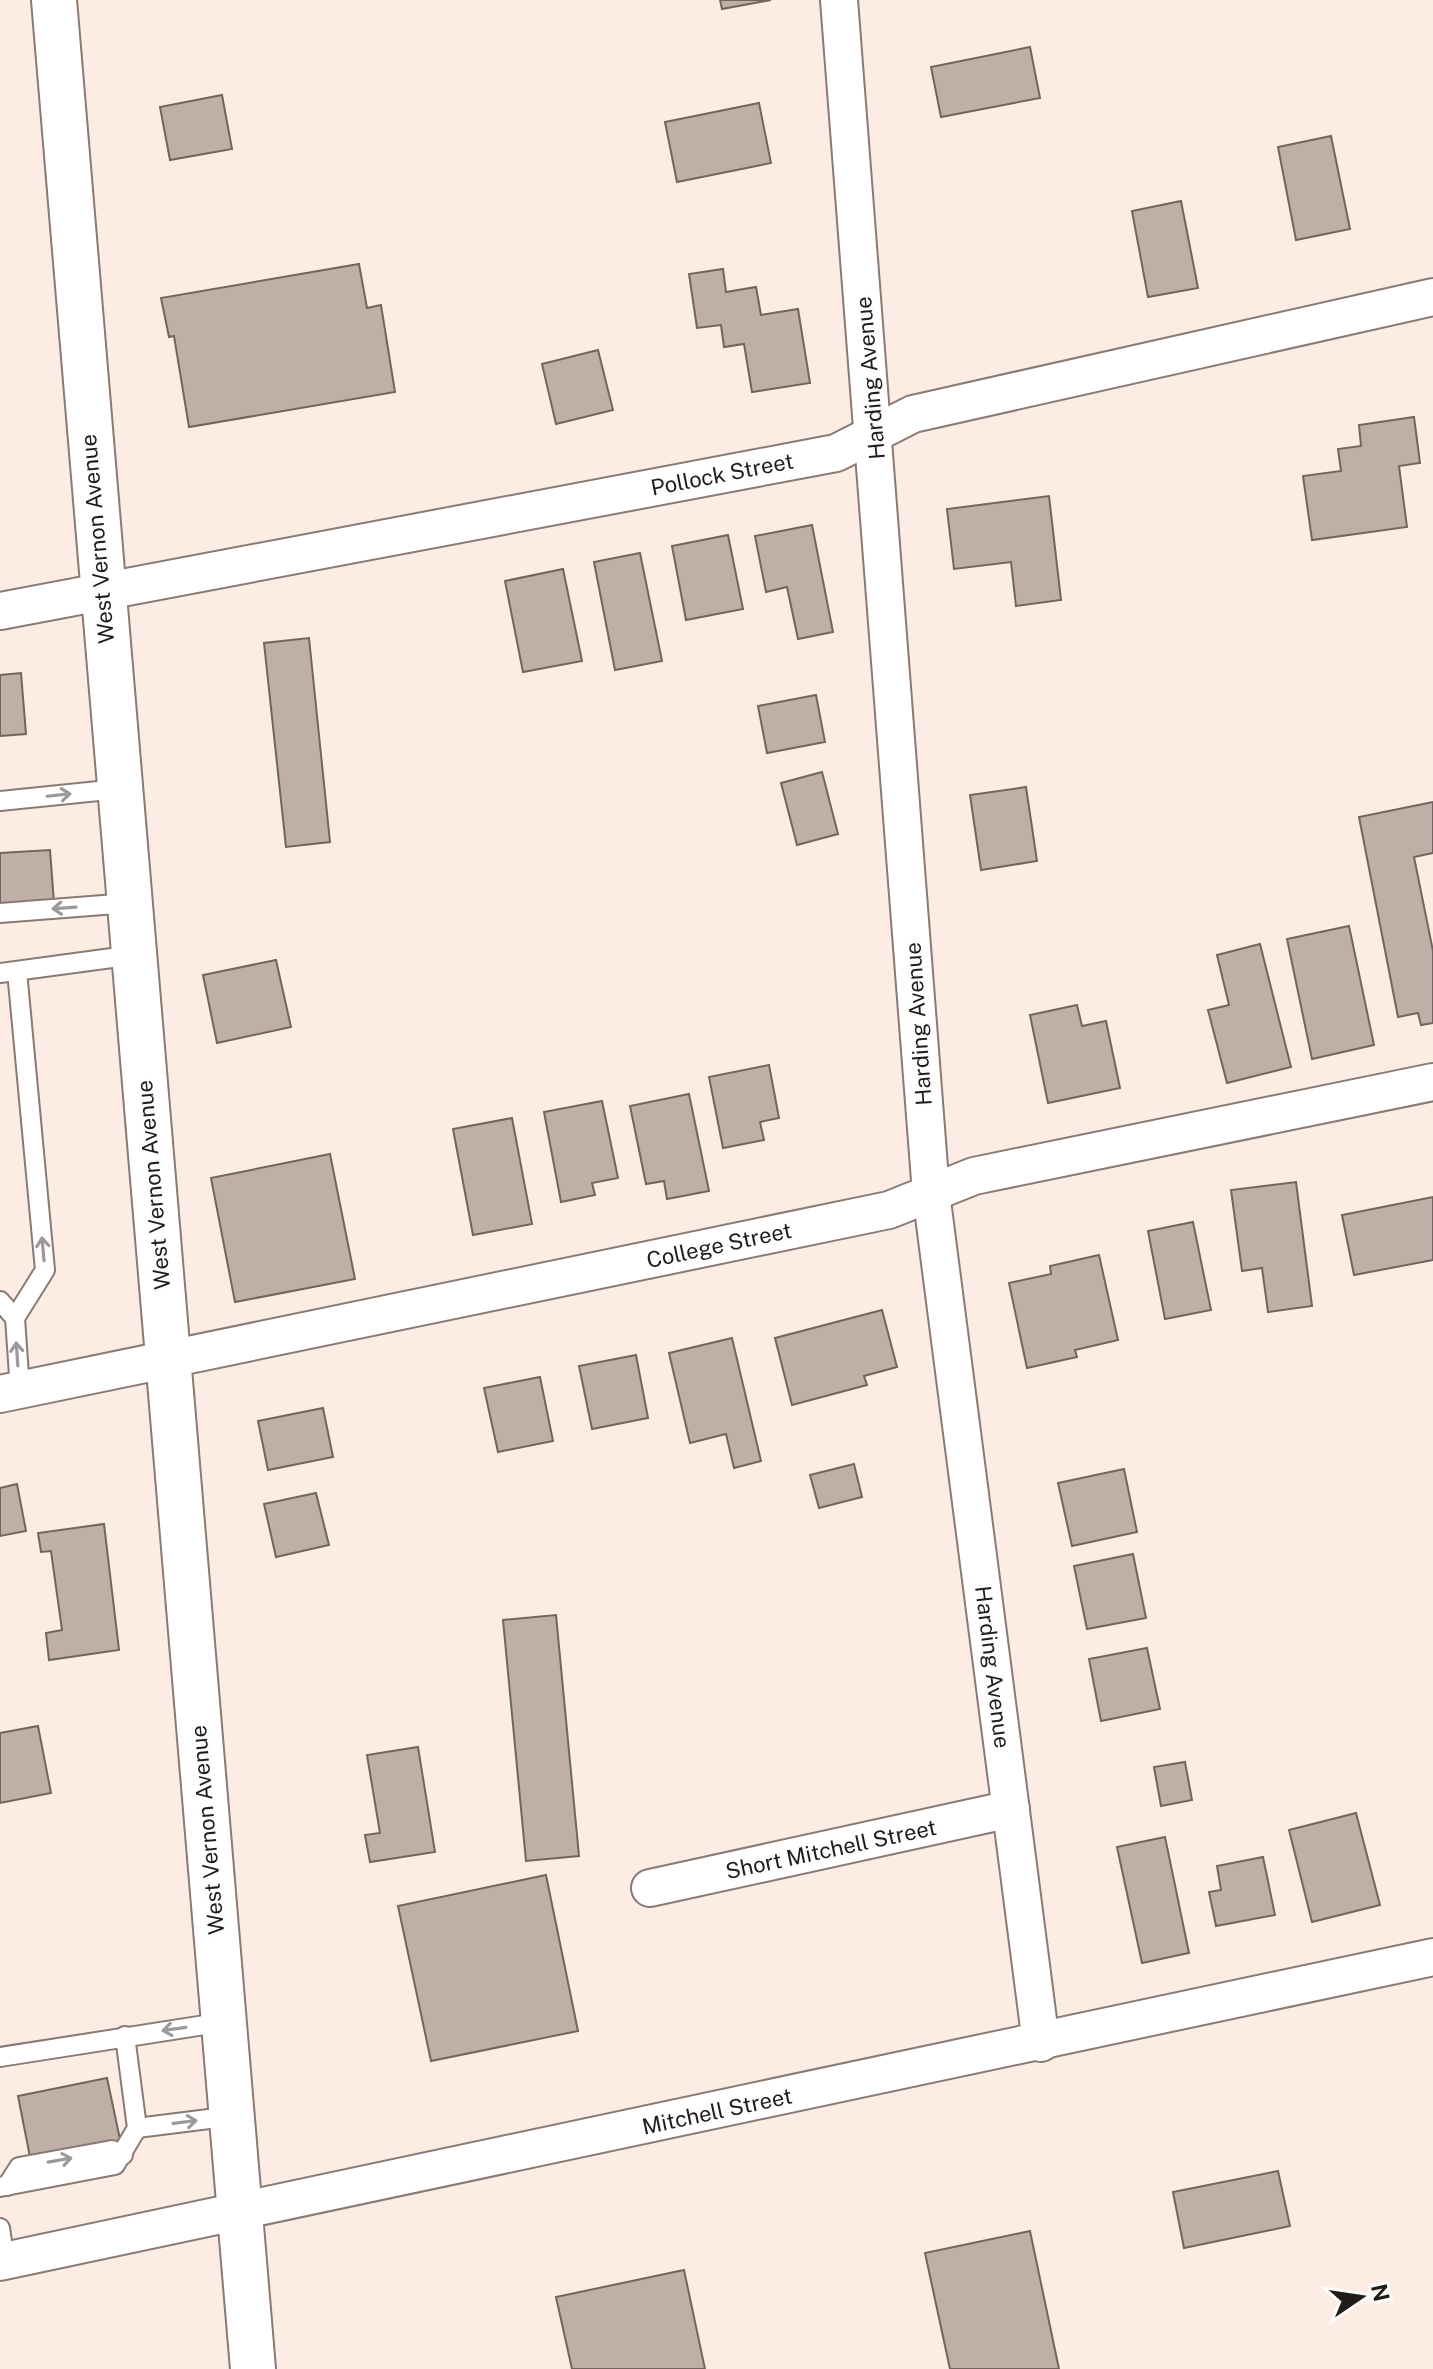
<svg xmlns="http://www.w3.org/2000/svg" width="1433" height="2369" font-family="'Public Sans',sans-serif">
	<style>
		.building { fill: #bfafa7; stroke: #73655e; stroke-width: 2 }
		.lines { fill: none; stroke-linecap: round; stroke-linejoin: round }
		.lane-casing { stroke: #897a73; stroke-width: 22 }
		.street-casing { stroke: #897a73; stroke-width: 40 }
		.primary-casing { stroke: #897a73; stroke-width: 48 }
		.lane { stroke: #fff; stroke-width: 18 }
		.street { stroke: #fff; stroke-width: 36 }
		.primary { stroke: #fff; stroke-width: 44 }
		.oneway { stroke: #9c9998 }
		.labels { text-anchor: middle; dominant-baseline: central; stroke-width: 6; stroke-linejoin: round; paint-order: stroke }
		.street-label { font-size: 22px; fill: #221c19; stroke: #fdfdfd }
	</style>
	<rect width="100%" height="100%" fill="#fcece3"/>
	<g class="building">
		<path d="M720,0H771L722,9Z"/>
		<path d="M1030,47L1040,98L941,117L931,67Z"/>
		<path d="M222,95L232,149L170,160L160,107Z"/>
		<path d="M759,103L771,163L677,182L665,122Z"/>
		<path d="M1331,136L1350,229L1296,240L1278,147Z"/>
		<path d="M1181,201L1198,288L1148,297L1132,211Z"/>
		<path d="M359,264L367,308L381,305L395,392L189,427L174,336L169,337L161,298Z"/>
		<path d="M723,269L726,292L756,287L761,315L798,309L810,383L752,392L744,344L724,347L721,325L697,328L689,274Z"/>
		<path d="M598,350L613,410L556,424L542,364Z"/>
		<path d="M1414,417L1420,463L1399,466L1407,527L1312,540L1303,476L1341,471L1338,449L1361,446L1359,425Z"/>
		<path d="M1049,496L1061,600L1016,606L1011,562L954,569L947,509Z"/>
		<path d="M812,525L833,632L798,639L787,587L766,592L755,536Z"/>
		<path d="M728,535L743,609L686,620L672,546Z"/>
		<path d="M640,553L662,661L615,670L594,562Z"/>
		<path d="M563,569L582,661L523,672L505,581Z"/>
		<path d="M309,638L330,842L286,847L264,643Z"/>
		<path d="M21,673L26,734L0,736V675Z"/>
		<path d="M816,695L825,742L767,753L758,706Z"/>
		<path d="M822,772L838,834L797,845L781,783Z"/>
		<path d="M1026,787L1037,861L981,870L970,795Z"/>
		<path d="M1433,802V853L1414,857L1433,951V1023L1421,1025L1418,1013L1398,1017L1359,817Z"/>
		<path d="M50,850L54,903L0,907V853Z"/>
		<path d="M1349,926L1374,1045L1312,1059L1287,939Z"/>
		<path d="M1260,944L1291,1067L1227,1083L1208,1010L1229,1005L1217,955Z"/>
		<path d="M276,960L291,1027L217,1043L203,975Z"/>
		<path d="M1077,1005L1082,1026L1106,1021L1120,1088L1048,1103L1030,1015Z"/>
		<path d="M769,1065L779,1118L760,1122L764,1140L723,1148L709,1077Z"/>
		<path d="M689,1094L709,1191L667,1199L664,1181L646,1184L630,1106Z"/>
		<path d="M602,1101L618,1178L592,1183L595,1195L561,1202L544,1112Z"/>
		<path d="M512,1118L532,1224L473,1235L453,1129Z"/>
		<path d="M330,1154L355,1279L235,1302L211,1178Z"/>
		<path d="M1296,1182L1312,1306L1268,1312L1262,1268L1242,1271L1231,1190Z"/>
		<path d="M1433,1197V1260L1354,1275L1342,1215Z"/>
		<path d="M1193,1222L1211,1310L1165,1319L1148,1231Z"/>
		<path d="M1099,1255L1118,1340L1075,1350L1077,1357L1027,1368L1009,1283L1051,1274L1050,1266Z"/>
		<path d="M882,1310L897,1367L864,1376L867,1385L792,1405L775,1338Z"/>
		<path d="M732,1338L761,1461L734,1468L726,1434L690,1443L669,1353Z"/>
		<path d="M636,1355L648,1418L592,1429L579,1366Z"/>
		<path d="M540,1377L553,1441L498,1452L484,1388Z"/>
		<path d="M323,1408L333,1457L268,1470L258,1421Z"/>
		<path d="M854,1464L862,1497L819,1508L810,1475Z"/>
		<path d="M1124,1469L1137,1532L1072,1546L1058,1483Z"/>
		<path d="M17,1484L26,1531L0,1536V1488Z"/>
		<path d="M316,1493L329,1545L276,1557L264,1504Z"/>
		<path d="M104,1524L119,1650L49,1660L46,1633L62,1630L51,1551L41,1552L38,1533Z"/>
		<path d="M1133,1554L1146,1618L1087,1629L1074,1566Z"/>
		<path d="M556,1615L579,1856L526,1861L503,1620Z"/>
		<path d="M1147,1648L1160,1709L1101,1721L1089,1659Z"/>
		<path d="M38,1726L51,1793L0,1803V1733Z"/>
		<path d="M418,1747L435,1852L370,1862L365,1835L380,1833L367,1755Z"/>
		<path d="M1185,1762L1192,1800L1161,1806L1154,1767Z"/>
		<path d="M1356,1813L1380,1905L1312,1922L1289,1830Z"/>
		<path d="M1165,1837L1189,1953L1142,1963L1117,1847Z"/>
		<path d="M1263,1857L1275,1915L1216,1926L1209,1892L1221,1890L1217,1866Z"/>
		<path d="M546,1875L578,2031L431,2061L398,1906Z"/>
		<path d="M107,2078L121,2144L31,2162L18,2096Z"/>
		<path d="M1278,2171L1290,2226L1184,2248L1173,2192Z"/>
		<path d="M1030,2231L1059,2369H950L925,2253Z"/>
		<path d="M684,2270L705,2369H572L556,2297Z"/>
	</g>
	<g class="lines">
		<defs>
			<g id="lane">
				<path d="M0,801L118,789"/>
				<path d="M0,913L129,903"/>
				<path d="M17,971L45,1270L15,1318L20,1390"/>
				<path d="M0,973L134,955"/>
				<path d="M0,1301L15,1318"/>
				<path d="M0,2057L224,2022"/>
				<path d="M137,2128L233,2116"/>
				<path d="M7,2186L19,2167L112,2150L123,2155"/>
				<path d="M0,2187L115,2165L137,2128L125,2036"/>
				<path d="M0,2228L5,2261"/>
			</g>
			<g id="street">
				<path d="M839,0L931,1193L1041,2043"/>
				<path d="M0,611L836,453L913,414L1433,297"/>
				<path d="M0,1394L889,1210L974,1176L1433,1082"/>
				<path d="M650,1888L1011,1809"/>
				<path d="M0,2262L1433,1957"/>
			</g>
			<path id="primary" d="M54,0L253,2369"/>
		</defs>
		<use href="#lane" class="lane-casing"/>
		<use href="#street" class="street-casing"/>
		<use href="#primary" class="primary-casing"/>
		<use href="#lane" class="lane"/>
		<use href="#street" class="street"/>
		<use href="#primary" class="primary"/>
	</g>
	<defs><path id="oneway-shaft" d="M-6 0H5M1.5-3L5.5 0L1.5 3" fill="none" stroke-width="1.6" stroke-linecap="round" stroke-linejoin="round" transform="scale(2)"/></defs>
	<g class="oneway">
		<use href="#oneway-shaft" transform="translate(59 795) rotate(-6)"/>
		<use href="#oneway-shaft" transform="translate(64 908) rotate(176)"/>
		<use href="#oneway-shaft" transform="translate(43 1249) rotate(-95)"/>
		<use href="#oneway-shaft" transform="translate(17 1354) rotate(-94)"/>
		<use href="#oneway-shaft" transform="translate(174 2029) rotate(172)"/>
		<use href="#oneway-shaft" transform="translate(185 2122) rotate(-7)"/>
		<use href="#oneway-shaft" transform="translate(60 2160) rotate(-10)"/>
	</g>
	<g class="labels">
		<g class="street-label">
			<text transform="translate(870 378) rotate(-95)">Harding Avenue</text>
			<text transform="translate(722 474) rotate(-11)">Pollock Street</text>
			<text transform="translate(97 539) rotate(-95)">West Vernon Avenue</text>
			<text transform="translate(918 1024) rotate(-94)">Harding Avenue</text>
			<text transform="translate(153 1185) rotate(-95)">West Vernon Avenue</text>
			<text transform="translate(719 1245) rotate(-12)">College Street</text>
			<text transform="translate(993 1667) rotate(83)">Harding Avenue</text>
			<text transform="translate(207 1830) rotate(-95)">West Vernon Avenue</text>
			<text transform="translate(831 1849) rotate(-12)">Short Mitchell Street</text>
			<text transform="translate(717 2111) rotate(-12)">Mitchell Street</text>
		</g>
	</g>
	<g transform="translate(1361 2297) rotate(77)" stroke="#fdfdfd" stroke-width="6" paint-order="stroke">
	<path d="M0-6L14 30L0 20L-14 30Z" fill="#221c19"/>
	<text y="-12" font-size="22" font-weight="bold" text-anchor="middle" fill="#221c19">N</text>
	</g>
</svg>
